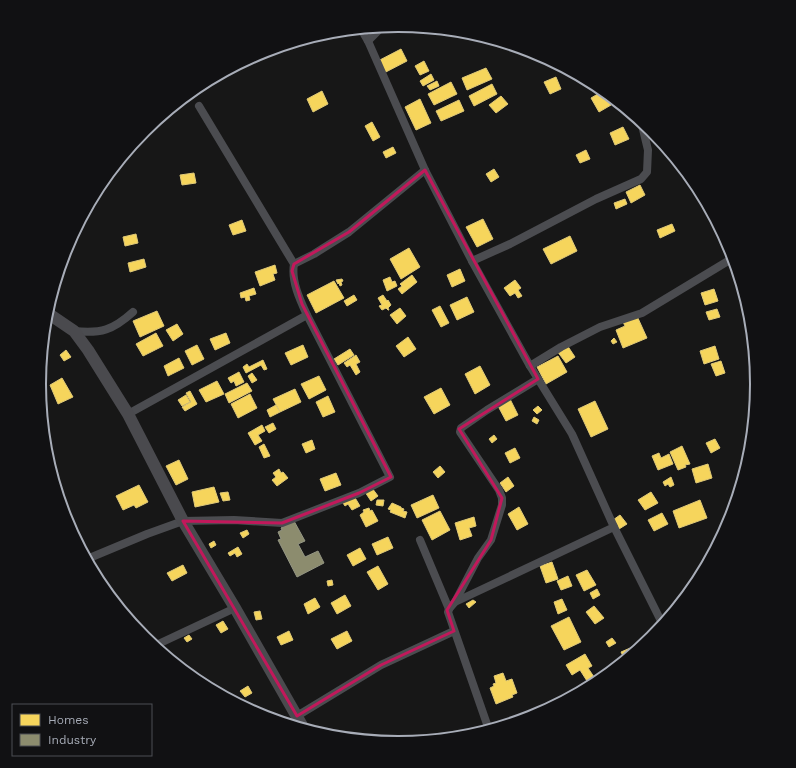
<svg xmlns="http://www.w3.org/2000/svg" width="796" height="768" font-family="'Work Sans',sans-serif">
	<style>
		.homes { fill: #f6d55c; stroke: #dfc978 }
		.industry { fill: #8c8c6e; stroke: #949684 }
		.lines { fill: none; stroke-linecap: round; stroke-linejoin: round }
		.street { stroke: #4b4c50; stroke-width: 8 }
		.secondary { stroke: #4a4a4e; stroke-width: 12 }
		.marked { fill: none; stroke: #c2185b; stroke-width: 3; stroke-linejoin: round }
		.rim { fill: none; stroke: #a8adb8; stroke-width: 2 }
	</style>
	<rect width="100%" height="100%" fill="#171717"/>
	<g class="homes">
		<path d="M401,49L407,61L382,74L376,62Z"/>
		<path d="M424,61L429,71L420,75L415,66Z"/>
		<path d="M486,68L492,79L467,90L462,78Z"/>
		<path d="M431,74L434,80L423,86L420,81Z"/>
		<path d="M556,77L561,89L550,94L544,82Z"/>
		<path d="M437,81L439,86L430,90L427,86Z"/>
		<path d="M451,82L457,94L434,105L428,94Z"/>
		<path d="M492,84L497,94L474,106L469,96Z"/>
		<path d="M322,91L328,104L313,112L307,99Z"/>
		<path d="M603,91L611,105L599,112L591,98Z"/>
		<path d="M501,96L508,104L496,113L489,105Z"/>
		<path d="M420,99L431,123L416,130L405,107Z"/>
		<path d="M459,100L464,111L441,121L436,111Z"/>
		<path d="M372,122L380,137L373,141L365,126Z"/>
		<path d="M623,127L629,139L615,145L610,133Z"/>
		<path d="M393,147L396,153L386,158L383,152Z"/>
		<path d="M586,150L590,159L580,163L576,155Z"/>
		<path d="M494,169L499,177L491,182L486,174Z"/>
		<path d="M194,173L196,183L182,185L180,175Z"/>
		<path d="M640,185L645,195L631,203L626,192Z"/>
		<path d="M625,199L627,204L616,209L614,203Z"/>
		<path d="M483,219L493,239L477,247L466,227Z"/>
		<path d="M242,220L246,231L233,235L229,225Z"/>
		<path d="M672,224L675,231L660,238L657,230Z"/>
		<path d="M136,234L138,243L125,246L123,237Z"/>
		<path d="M570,236L577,251L551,264L543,249Z"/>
		<path d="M409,248L420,267L401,279L390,259Z"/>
		<path d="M144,259L146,267L130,272L128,263Z"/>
		<path d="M275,265L277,273L273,274L275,280L260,286L255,272Z"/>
		<path d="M460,269L465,281L452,287L447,275Z"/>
		<path d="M412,275L417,282L402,294L398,289L402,286L400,284Z"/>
		<path d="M390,277L392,282L395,281L397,286L387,291L383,280Z"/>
		<path d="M342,279L343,281L341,282L342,285L340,286L339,283L338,284L336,280Z"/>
		<path d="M515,280L521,288L518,290L522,296L518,298L515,293L510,296L504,288Z"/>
		<path d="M334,281L344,298L316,313L307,295Z"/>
		<path d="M254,288L256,294L249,296L250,300L246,301L245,297L241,298L240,293Z"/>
		<path d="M714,289L718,301L705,305L701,293Z"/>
		<path d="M354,295L357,300L347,306L344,301Z"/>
		<path d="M383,295L387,301L388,300L391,305L388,308L389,310H388L386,308L382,310L379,306L382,305L378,298Z"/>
		<path d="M467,297L474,312L457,320L450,305Z"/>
		<path d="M440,306L449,323L441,327L432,310Z"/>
		<path d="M400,308L406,316L397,324L390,315Z"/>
		<path d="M717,309L720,317L709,320L706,312Z"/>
		<path d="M157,311L164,326L140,337L133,321Z"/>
		<path d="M637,316L647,338L623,348L616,330L625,326L623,322Z"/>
		<path d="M177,324L183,334L173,341L166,330Z"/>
		<path d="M156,333L163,346L143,356L136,344Z"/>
		<path d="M226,333L230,343L215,350L210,339Z"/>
		<path d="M408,337L416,349L404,357L396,346Z"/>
		<path d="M614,338L617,342L613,344L611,341Z"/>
		<path d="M197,345L204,359L192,365L185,351Z"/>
		<path d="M303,345L308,357L291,365L285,353Z"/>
		<path d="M567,345L575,357L566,363L557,351Z"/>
		<path d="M715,346L719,359L704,364L700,351Z"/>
		<path d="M350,349L354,355L338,365L334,359Z"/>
		<path d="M66,350L71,357L64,361L60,355Z"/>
		<path d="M356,355L360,362L356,364L360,372L356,375L350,365L347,367L344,363Z"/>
		<path d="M558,356L567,372L546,384L537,367Z"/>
		<path d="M179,358L184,368L168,376L164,366Z"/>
		<path d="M263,360L267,369L264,370L261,365L246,373L243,367L247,364L249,367Z"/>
		<path d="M721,361L725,373L716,376L711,364Z"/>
		<path d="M480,366L490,385L475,394L465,374Z"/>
		<path d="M239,372L244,382L236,386L234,381L231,383L228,378Z"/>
		<path d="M252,373L257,380L252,383L248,376Z"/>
		<path d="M319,376L326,390L309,399L301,384Z"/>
		<path d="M62,378L73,397L58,404L50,385Z"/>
		<path d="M217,381L224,394L206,402L199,390Z"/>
		<path d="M247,383L252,391L229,403L225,394Z"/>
		<path d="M441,388L450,405L434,414L424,397Z"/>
		<path d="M295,389L301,402L280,412L273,399Z"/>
		<path d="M190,391L197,404L185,411L182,407L191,402L186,393Z"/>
		<path d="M250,394L257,408L238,418L231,404Z"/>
		<path d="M186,395L190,402L182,406L178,400Z"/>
		<path d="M328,396L335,412L323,417L316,402Z"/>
		<path d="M510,399L518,415L506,421L498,406Z"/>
		<path d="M595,401L608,429L591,437L578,409Z"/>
		<path d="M276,405L280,412L270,417L267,410Z"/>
		<path d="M538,406L542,410L537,414L533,410Z"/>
		<path d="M534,417L539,420L537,424L532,421Z"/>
		<path d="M273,423L276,429L269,433L265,427Z"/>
		<path d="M262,425L265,431L258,435L262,441L255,445L248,433Z"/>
		<path d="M494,435L497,439L492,443L489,439Z"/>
		<path d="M715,439L720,448L711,453L706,443Z"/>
		<path d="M312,440L315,449L306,453L302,444Z"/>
		<path d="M264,444L270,456L264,458L259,447Z"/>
		<path d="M682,446L690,464L685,465L686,467L678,470L670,452Z"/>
		<path d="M515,448L520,458L510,463L505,453Z"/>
		<path d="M659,453L661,458L669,454L673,464L658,470L652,456Z"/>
		<path d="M46,455L54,468L51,470Z"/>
		<path d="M179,460L188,479L176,485L166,466Z"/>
		<path d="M708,464L712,478L696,483L692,469Z"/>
		<path d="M440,466L445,472L438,478L433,472Z"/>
		<path d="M279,469L281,473L283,472L288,478L277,486L272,480L276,477L273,473Z"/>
		<path d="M336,473L341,485L325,491L320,479Z"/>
		<path d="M508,477L514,486L506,492L500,483Z"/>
		<path d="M671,477L674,485L670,487L668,484L665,486L663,482Z"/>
		<path d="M139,485L148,502L136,508L134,505L123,510L116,496Z"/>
		<path d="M214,487L219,502L195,507L192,492Z"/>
		<path d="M372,488L378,496L371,501L365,492Z"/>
		<path d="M228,492L230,500L223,501L220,493Z"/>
		<path d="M651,492L658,503L645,510L638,500Z"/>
		<path d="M433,495L439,508L417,518L411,505Z"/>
		<path d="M354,496L360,506L352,510L348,504L345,506L343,503Z"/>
		<path d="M377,500H384L383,506L376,505Z"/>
		<path d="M700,500L707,518L679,528L673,511Z"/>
		<path d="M392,503L401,507V508L404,509L403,511L407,512L405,518L390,512L391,510L388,509Z"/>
		<path d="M519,507L528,524L517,530L508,514Z"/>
		<path d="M369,508L370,511L372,510L378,521L366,527L360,515L364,512L363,510Z"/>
		<path d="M440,511L450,530L432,540L422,520Z"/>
		<path d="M662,513L668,524L654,531L648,520Z"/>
		<path d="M620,515L627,524L619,529L613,520Z"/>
		<path d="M474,517L476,526L469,528L472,536L460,540L455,523Z"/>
		<path d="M247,530L249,534L243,538L240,533Z"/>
		<path d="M388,537L393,548L377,555L372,544Z"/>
		<path d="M214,541L216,545L211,548L209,544Z"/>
		<path d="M238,547L242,554L237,557L235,553L230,556L228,553Z"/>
		<path d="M360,548L366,559L353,566L347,555Z"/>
		<path d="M552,562L558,579L546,583L540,566Z"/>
		<path d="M183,565L187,573L172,581L167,573Z"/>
		<path d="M378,566L388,584L378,590L367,572Z"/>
		<path d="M587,570L596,585L584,591L576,575Z"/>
		<path d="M568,576L572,586L561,590L557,581Z"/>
		<path d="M332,580L333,585L328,586L327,581Z"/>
		<path d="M597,589L600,595L593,599L590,593Z"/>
		<path d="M345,595L351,606L337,614L331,603Z"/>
		<path d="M315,598L320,607L308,614L304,604Z"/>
		<path d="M562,599L567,610L558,614L554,602Z"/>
		<path d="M473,600L476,602L469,608L466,604Z"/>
		<path d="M594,606L604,618L595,624L586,612Z"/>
		<path d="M260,611L262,619L256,620L254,612Z"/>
		<path d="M569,617L581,642L564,650L551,626Z"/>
		<path d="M223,621L228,629L221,633L216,625Z"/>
		<path d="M289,631L293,640L281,645L277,637Z"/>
		<path d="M347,631L352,641L337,649L331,639Z"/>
		<path d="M189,635L192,639L187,642L184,638Z"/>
		<path d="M612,638L616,643L609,647L606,642Z"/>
		<path d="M644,642L645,644L625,660L621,652Z"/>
		<path d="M585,654L592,666L588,668L594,677L587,681L580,670L572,675L566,665Z"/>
		<path d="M503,673L506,681L512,679L517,693L512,695L513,697L496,704L490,688L494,686L493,684L496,683L494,676Z"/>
		<path d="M248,686L252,693L245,697L240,691Z"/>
		<path d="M273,714L275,720L264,717Z"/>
	</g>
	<path class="industry" d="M294,521L305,541L298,544L305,557L318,551L324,563L297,577L278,540L281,539L278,532L282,530L281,528Z"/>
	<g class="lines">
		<g class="street">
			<path d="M361,29L368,41L425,170L472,261L530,366L572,434L614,527L660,619L662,625"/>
			<path d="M368,41L383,26"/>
			<path d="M199,106L294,264C291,281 300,300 307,315"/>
			<path d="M472,261L510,244L596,199L641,179L647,172L648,150L641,121"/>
			<path d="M294,264L314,254L349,232L425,170"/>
			<path d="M74,331C101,334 113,330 133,312"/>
			<path d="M530,366L561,347L600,327L642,313L733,258"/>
			<path d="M420,540L449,609"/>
			<path d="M87,559L147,534L183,521L234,520L282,523L359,493L390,477L307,315L128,414"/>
			<path d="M455,602L614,527"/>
			<path d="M154,646L235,608"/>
			<path d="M297,716L381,665L454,631"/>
			<path d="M489,730L448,612L449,609L455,602L478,558L491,540L502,505V498L499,490L460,432L461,428L487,410L538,379"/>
		</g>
		<path class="secondary" d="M46,312L74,331L88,350L128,414L183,521L235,608L304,729"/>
	</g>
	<path class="marked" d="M425,170L538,379L459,429L502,498L491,540L447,610L454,631L381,665L297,716L183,521L282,523L359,493L391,477L302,304L292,271L294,264L349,232Z"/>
	<path d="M0 0H796V768H0ZM46 384a352 352 0 1 1 704 0a352 352 0 1 1-704 0Z" fill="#111113" fill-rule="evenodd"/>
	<path class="rim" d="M46 384a352 352 0 1 1 704 0a352 352 0 1 1-704 0Z"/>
	<rect x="12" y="704" width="140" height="52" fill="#111113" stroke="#4d4f55"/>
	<rect x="20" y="714" width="20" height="12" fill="#f6d55c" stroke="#4d4f55"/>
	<text x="48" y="724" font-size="12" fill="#a8adb8">Homes</text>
	<rect x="20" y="734" width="20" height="12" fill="#8c8c6e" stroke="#4d4f55"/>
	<text x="48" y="744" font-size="12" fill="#a8adb8">Industry</text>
</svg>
